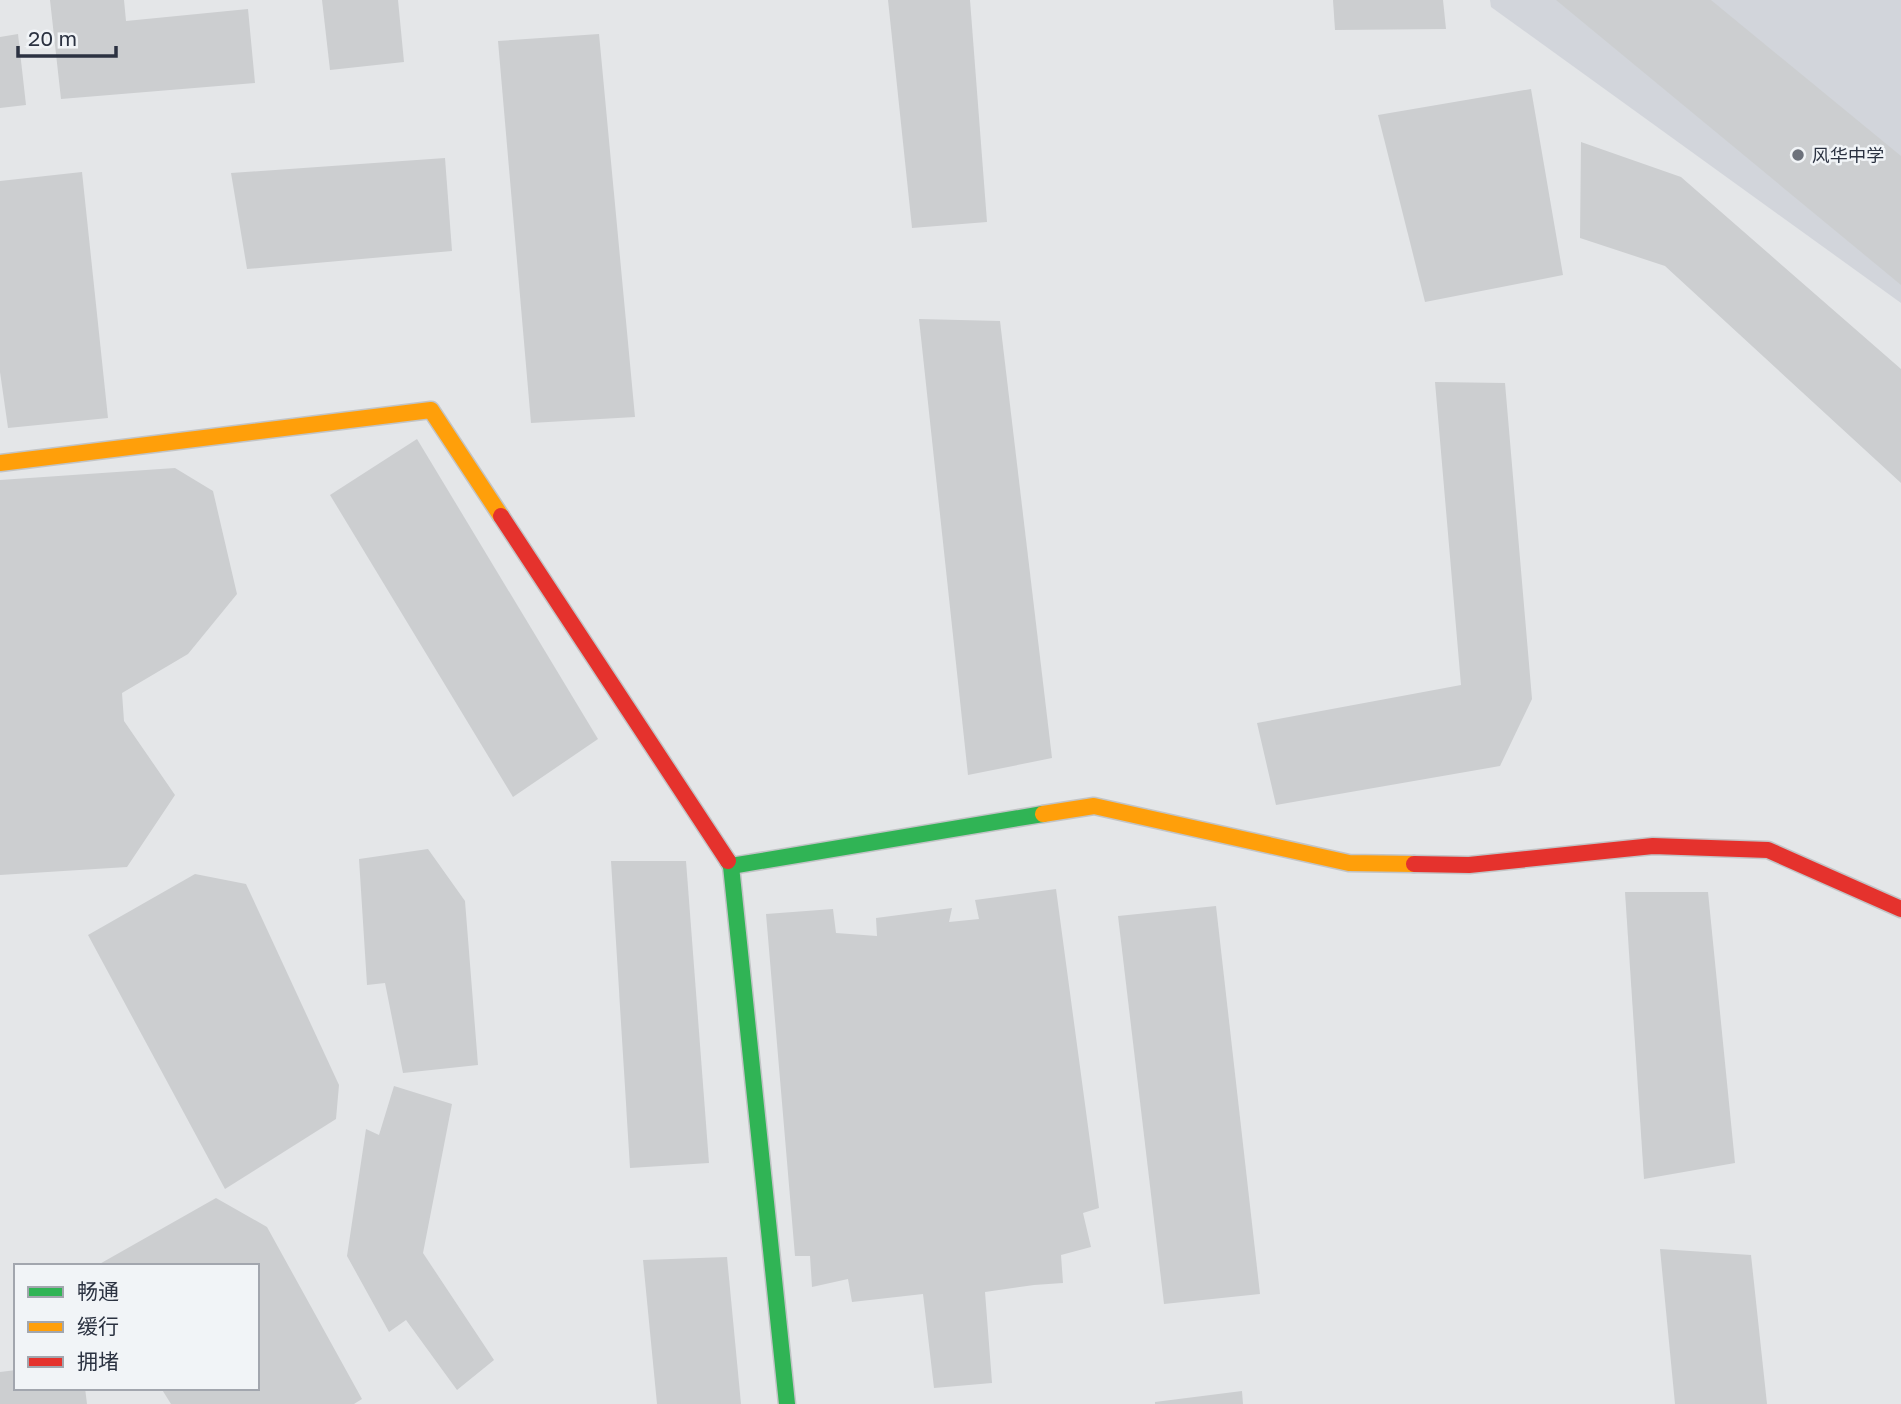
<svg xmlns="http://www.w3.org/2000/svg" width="1901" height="1404" font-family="'Golos Text','Noto Sans SC',sans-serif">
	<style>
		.built { fill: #d2d5db }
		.building { fill: #ccced0 }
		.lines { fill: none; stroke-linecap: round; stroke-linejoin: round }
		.fast-casing { stroke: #c2c4c6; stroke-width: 19 }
		.slow-casing { stroke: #c2c4c6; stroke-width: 19 }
		.jam-casing { stroke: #c2c4c6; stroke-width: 19 }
		.fast { stroke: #30b455; stroke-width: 16 }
		.slow { stroke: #ff9f0a; stroke-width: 16 }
		.jam { stroke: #e5322d; stroke-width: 16 }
		.poi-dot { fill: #6c717b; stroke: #f1f4f7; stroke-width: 2.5 }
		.labels { text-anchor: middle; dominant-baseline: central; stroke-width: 5; stroke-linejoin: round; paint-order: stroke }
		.poi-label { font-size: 18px; fill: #2b3241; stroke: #f1f4f7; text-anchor: start }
	</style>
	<rect width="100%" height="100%" fill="#e4e6e8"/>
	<path class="built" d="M1490,0H1901V303L1491,7Z"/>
	<g class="building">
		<path d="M50,0H124L126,21L248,9L255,83L61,99Z"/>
		<path d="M322,0H398L404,62L330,70Z"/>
		<path d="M888,0H970L987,222L912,228Z"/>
		<path d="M1333,0H1443L1446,29L1335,30Z"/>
		<path d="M1556,0H1711L1901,156V285Z"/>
		<path d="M18,34L26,105L0,108V37Z"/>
		<path d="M599,34L635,417L531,423L498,41Z"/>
		<path d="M1531,89L1563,275L1425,302L1378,115Z"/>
		<path d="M1581,142L1681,177L1901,369V483L1665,266L1580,238Z"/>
		<path d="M445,158L452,251L247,269L231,173Z"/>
		<path d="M82,172L108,418L8,428L0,372V181Z"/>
		<path d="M919,319L1000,321L1052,758L968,775Z"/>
		<path d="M1435,382L1505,383L1532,699L1500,766L1276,805L1257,723L1461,685Z"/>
		<path d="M417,439L598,739L513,797L330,495Z"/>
		<path d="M175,468L213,491L237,594L188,654L122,693L124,721L175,795L127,867L0,875V480Z"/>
		<path d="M428,849L465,901L478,1065L403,1073L385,983L367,985L359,859Z"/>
		<path d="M611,861H686L709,1163L630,1168Z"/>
		<path d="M195,874L246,884L339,1085L336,1119L225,1189L88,935Z"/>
		<path d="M1056,889L1099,1208L1083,1213L1091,1247L1061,1255L1063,1283L1034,1285L985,1292L992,1383L934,1388L923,1294L852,1302L848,1279L812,1287L810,1256H795L766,914L833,909L836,933L877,936L876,918L952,908L949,922L979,919L975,900Z"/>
		<path d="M1625,892H1708L1735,1163L1644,1179Z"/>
		<path d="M1216,906L1260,1294L1164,1304L1118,916Z"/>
		<path d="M394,1086L452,1104L423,1253L494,1360L457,1390L406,1320L389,1332L347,1256L366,1129L379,1135Z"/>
		<path d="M216,1198L267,1227L362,1399L354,1404H171L161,1388H257V1266H96Z"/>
		<path d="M1660,1249L1751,1255L1767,1404H1675Z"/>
		<path d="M727,1257L741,1404H657L643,1260Z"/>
		<path d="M16,1370V1388H85L87,1404H0V1372Z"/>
		<path d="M1242,1391L1243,1404H1155V1402Z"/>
	</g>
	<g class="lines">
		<defs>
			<g id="fast">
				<path d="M728,861L731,866L1043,814"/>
				<path d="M731,866L787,1404"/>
			</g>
			<g id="slow">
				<path d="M0,463L431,410L501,516"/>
				<path d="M1043,814L1094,806L1349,863L1414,864"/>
			</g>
			<g id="jam">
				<path d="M501,516L728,861"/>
				<path d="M1414,864L1469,865L1653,846L1768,850L1901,909"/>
			</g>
		</defs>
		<use href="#fast" class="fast-casing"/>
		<use href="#slow" class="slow-casing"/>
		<use href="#jam" class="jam-casing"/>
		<use href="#fast" class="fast"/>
		<use href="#slow" class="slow"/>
		<use href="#jam" class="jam"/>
	</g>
	<circle class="poi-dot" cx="1798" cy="155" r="7"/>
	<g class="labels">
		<g class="poi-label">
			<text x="1812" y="155">风华中学</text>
		</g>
	</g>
	<rect x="14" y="1264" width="245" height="126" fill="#f1f4f7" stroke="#a2a6ae" stroke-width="2"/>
	<rect x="28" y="1287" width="35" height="10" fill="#30b455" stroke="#a2a6ae" stroke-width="2"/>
	<text x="77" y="1299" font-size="21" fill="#2b3241">畅通</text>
	<rect x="28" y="1322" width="35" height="10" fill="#ff9f0a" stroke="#a2a6ae" stroke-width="2"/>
	<text x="77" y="1334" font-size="21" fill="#2b3241">缓行</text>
	<rect x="28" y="1357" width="35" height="10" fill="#e5322d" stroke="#a2a6ae" stroke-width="2"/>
	<text x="77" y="1369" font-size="21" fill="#2b3241">拥堵</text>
	<path d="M18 46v10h98v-10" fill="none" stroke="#2b3241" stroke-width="3.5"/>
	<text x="28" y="46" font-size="21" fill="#2b3241" stroke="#f1f4f7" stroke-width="5" paint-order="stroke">20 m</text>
</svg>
